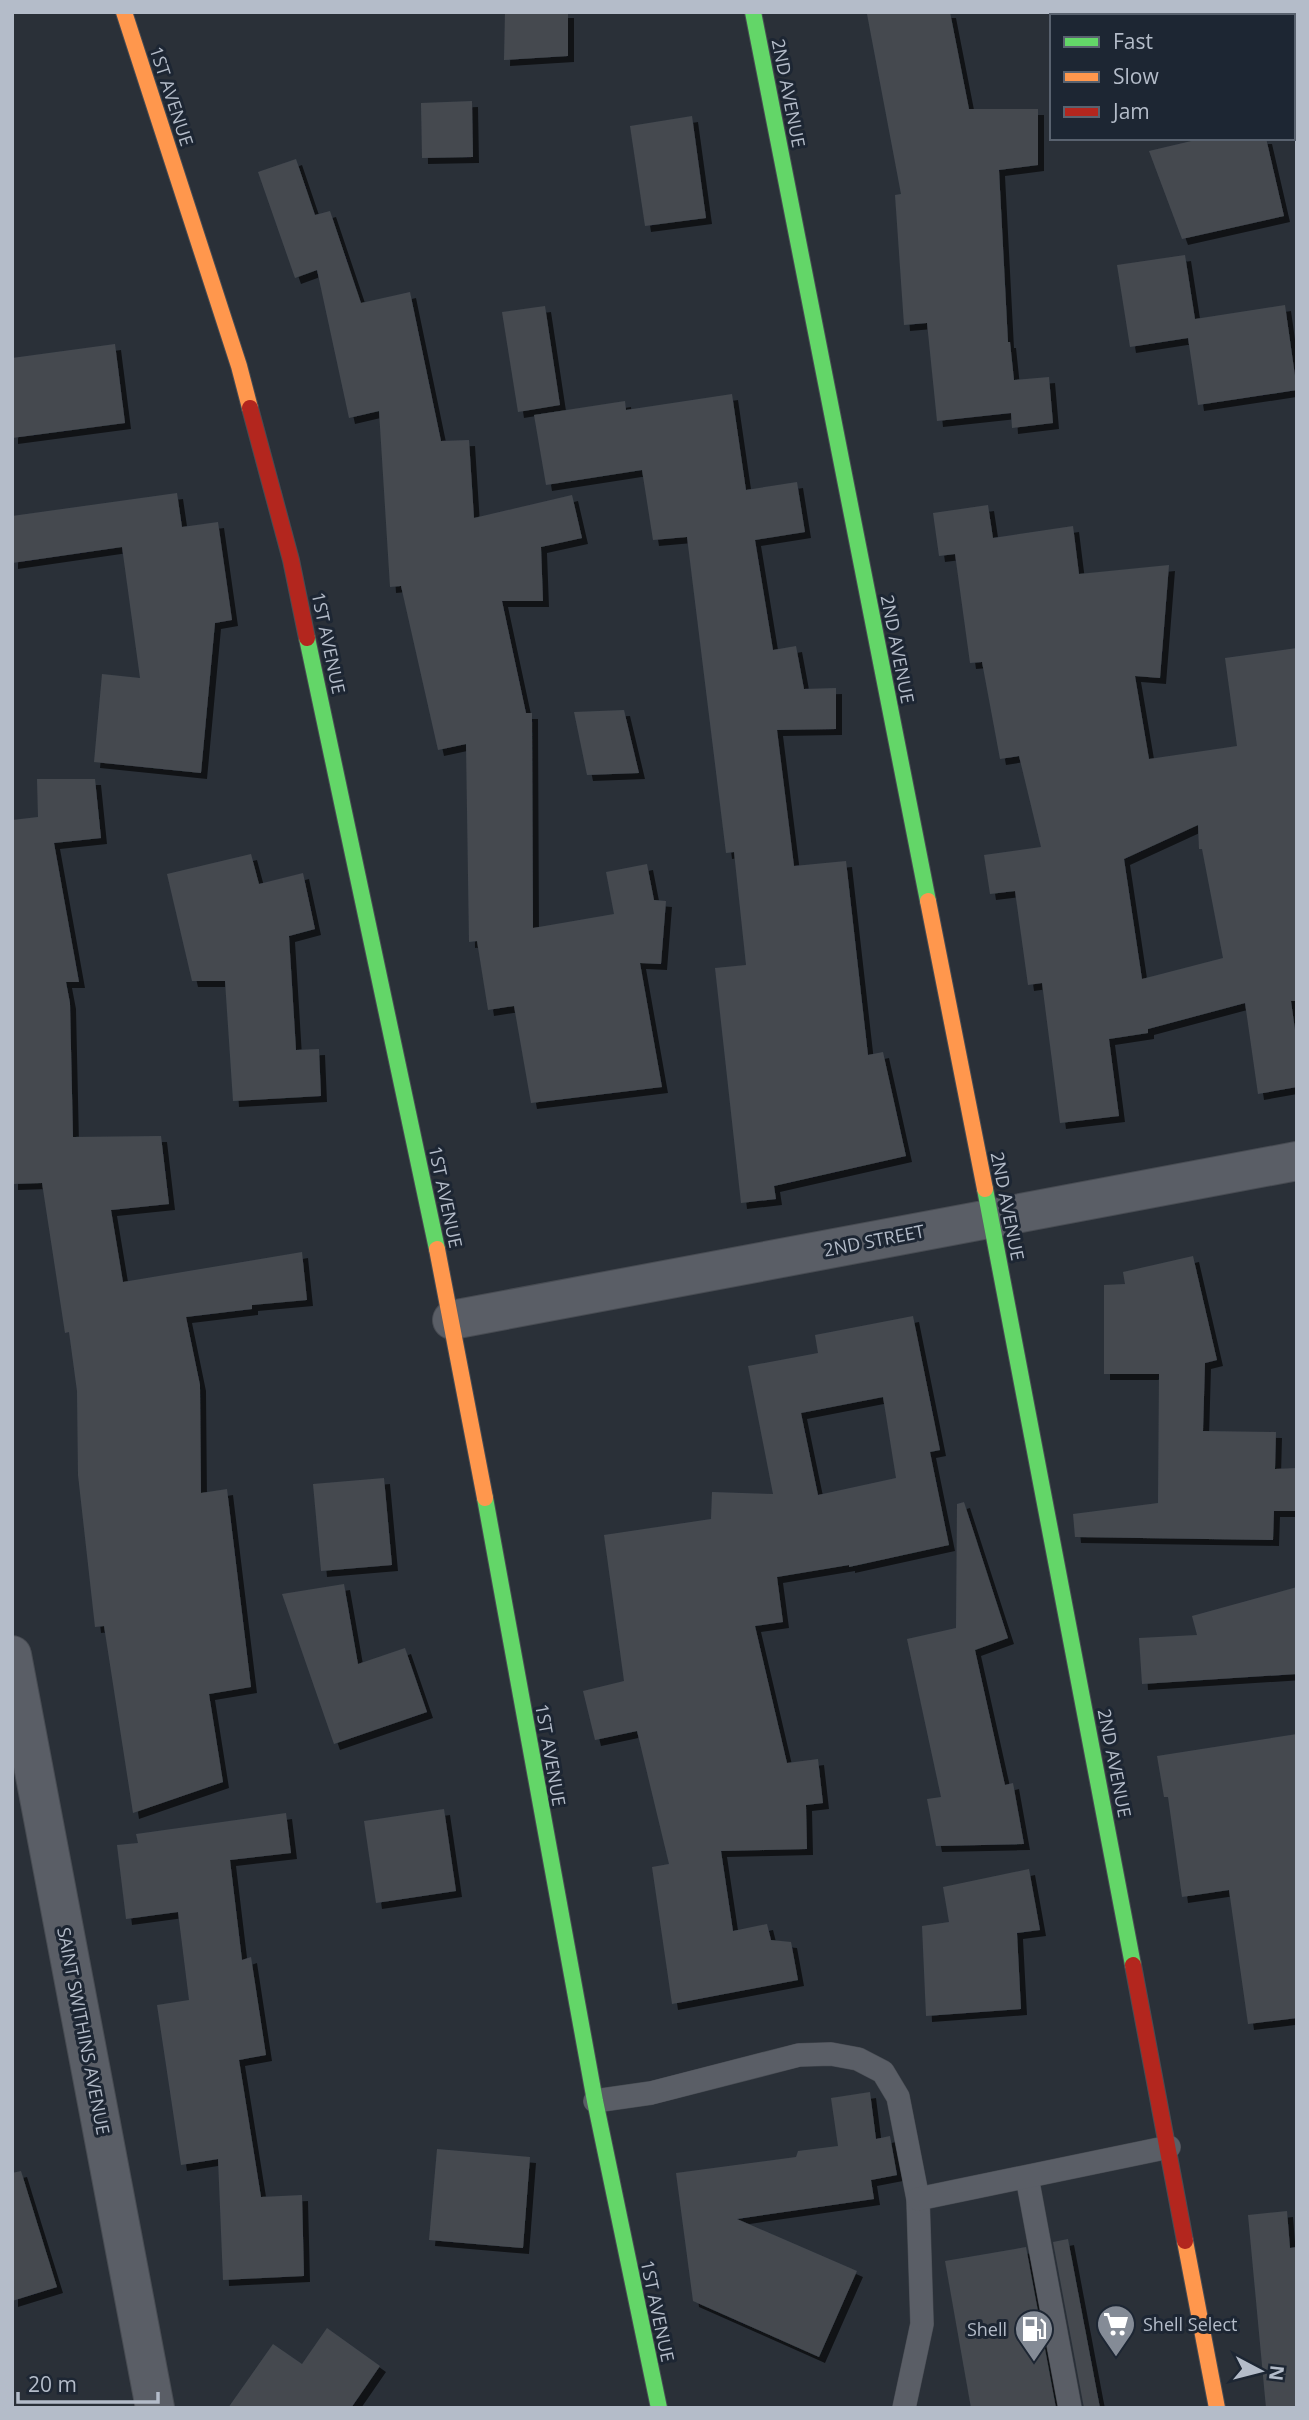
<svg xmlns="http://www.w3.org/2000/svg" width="1309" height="2420" font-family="'Open Sans',sans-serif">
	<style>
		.building { fill: #444950; fill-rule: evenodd; filter: url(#shadow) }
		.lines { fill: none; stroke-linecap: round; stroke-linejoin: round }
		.lane-casing { stroke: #484c53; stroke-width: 24 }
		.street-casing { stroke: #484c53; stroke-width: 40 }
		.fast-casing { stroke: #484c53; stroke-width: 18 }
		.slow-casing { stroke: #484c53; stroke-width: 18 }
		.jam-casing { stroke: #484c53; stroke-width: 18 }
		.lane { stroke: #5a5e66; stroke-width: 23 }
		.street { stroke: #5a5e66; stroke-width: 38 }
		.fast { stroke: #63d668; stroke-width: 16 }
		.slow { stroke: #ff974d; stroke-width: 16 }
		.jam { stroke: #b3261e; stroke-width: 16 }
		.labels { text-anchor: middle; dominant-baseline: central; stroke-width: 6; stroke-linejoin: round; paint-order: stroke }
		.street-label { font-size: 18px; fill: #b4bcc9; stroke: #1d2633 }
		.poi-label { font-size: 18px; fill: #b4bcc9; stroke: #1d2633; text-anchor: start }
	</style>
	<defs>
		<filter id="shadow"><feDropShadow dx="6" dy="6" stdDeviation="0" flood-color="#0009"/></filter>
	</defs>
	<rect width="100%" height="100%" fill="#2a3038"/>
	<g class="building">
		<path d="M505,12H568V56L504,60Z"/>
		<path d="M889,12H950L969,109H1038V165L999,170L1008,342H1010L1014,380L1049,377L1053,423L1012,428L1011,413L937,421L927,323L904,325L895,195L901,194L867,14Z"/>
		<path d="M472,101L473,157L422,158L421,103Z"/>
		<path d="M692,116L706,218L645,226L630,126Z"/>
		<path d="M1204,138H1266L1284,216L1182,239L1149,151Z"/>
		<path d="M296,159L315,215L330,211L361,303L410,292L441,441L469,440L474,518L572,495L582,538L541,547L543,601H502L526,713H532L533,928L614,914L606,872L647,864L654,900L666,901L661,964L640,963L662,1087L531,1103L514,1006L488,1010L477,941L469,942L466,744L438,750L401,586L390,587L379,411L349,418L317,270L295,278L258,172Z"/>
		<path d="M1185,255L1195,319L1285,305L1297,390L1198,405L1188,338L1130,347L1117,265Z"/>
		<path d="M545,306L560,405L518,412L502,312Z"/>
		<path d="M115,344L125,423L12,438V358Z"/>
		<path d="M732,394L746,490L797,482L805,532L755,540L773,650L796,646L804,689L836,688V729L777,730L794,866L846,861L868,1055L883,1052L906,1156L774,1186L776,1199L741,1203L715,968L746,965L734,852L726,853L687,537L653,540L642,470L546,485L534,415L625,401L626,410Z"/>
		<path d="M177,493L182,527L218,522L232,620L215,623L201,773L94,762L102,674L140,678L122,547L12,563V516Z"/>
		<path d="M988,505L993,538L1073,526L1079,574L1169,565L1160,678L1135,676L1149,759L1237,746L1225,658L1297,648V1001H1291L1297,1044V1087L1258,1094L1245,1003L1148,1029V1033L1109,1039L1119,1116L1060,1123L1042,983L1028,985L1015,891L990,894L984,855L1041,847L1019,756L1000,759L982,662L970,663L955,554L939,556L933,513ZM1198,825L1199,849H1202L1223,958L1142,979L1124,859Z"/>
		<path d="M624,710L639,773L587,775L574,712Z"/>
		<path d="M37,779H95L101,838L54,843L79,982H66L70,1003L73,1137L161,1136L169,1204L111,1210L123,1282L302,1252L307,1300L252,1305V1309L186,1317L200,1385L201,1493L227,1489L251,1687L209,1694L223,1782L133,1813L104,1626L95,1627L78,1475L77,1391L69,1332L65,1333L42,1183L12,1184V820L38,817Z"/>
		<path d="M251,854L259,884L303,873L315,929L289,936L296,1050L319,1049L321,1096L233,1101L225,981H192L167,874Z"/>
		<path d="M1193,1256L1217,1360L1205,1363L1203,1431L1276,1432L1275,1469L1297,1468V1511H1274L1273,1540L1075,1537L1073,1514L1158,1503L1159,1374H1104V1285L1125,1284L1123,1272Z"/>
		<path d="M913,1316L940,1450L930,1452L949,1545L849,1567V1565L777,1577L783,1622L755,1626L787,1763L818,1759L823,1803L806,1805L807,1849L721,1851L733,1931L767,1924L771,1940L791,1942L798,1980L672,2004L652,1867L669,1864L637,1731L595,1740L583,1691L624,1681L604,1535L711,1519L712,1492L773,1494L748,1366L818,1353L815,1335ZM883,1397L896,1478L818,1495L801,1413Z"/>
		<path d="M384,1478L392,1565L321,1571L313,1484Z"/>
		<path d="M964,1502L1008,1638L975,1650L1005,1785L1013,1783L1024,1844L936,1846L927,1799L941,1797L907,1639L956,1628L957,1504Z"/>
		<path d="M344,1584L358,1664L405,1648L427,1712L334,1744L282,1594Z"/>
		<path d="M1297,1587V1674L1142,1684L1139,1638L1197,1635L1192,1616Z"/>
		<path d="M1297,1734V2018L1248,2024L1229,1890L1182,1897L1168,1797H1164L1157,1756Z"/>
		<path d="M444,1809L456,1891L376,1903L364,1821Z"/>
		<path d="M286,1813L291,1853L230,1860L242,1960L251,1957L266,2055L239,2060L261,2197L302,2195L304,2276L223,2280L218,2159L181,2165L157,2005L189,2000L178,1912L126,1919L117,1845L138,1843L136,1834Z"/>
		<path d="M1029,1869L1040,1930L1017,1933L1021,2009L926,2016L922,1926L949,1922L943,1887Z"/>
		<path d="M870,2092L876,2139L890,2136L897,2175L871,2180L874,2199L737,2219L857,2271L819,2357L693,2301L676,2173L796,2157L798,2151L838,2146L831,2098Z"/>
		<path d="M437,2149L530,2157L523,2248L429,2240Z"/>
		<path d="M21,2171L57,2287L12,2301V2173Z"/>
		<path d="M1287,2211L1290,2248L1297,2247V2408H1266L1248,2215Z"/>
		<path d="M1068,2239L1100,2408H1084L1053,2242Z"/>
		<path d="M1026,2247L1056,2408H971L945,2261Z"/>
		<path d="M327,2328L380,2366L351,2408H228L273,2344L302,2364Z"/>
	</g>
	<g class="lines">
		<defs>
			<g id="lane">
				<path d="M595,2101L651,2093L799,2055L831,2054L858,2059L883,2072L898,2097L918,2199L922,2324L904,2408"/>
				<path d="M1027,2177L1070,2408"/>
				<path d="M918,2199L1169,2147"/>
			</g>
			<g id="street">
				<path d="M452,1320L1297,1161"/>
				<path d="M12,1655L155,2408"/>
			</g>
			<g id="fast">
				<path d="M753,12L928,901"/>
				<path d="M307,638L437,1249"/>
				<path d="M985,1189L1133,1965"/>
				<path d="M485,1498L595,2101L659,2408"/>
			</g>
			<g id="slow">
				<path d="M124,12L239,366L250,408"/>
				<path d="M928,901L985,1189"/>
				<path d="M437,1249L485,1498"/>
				<path d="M1185,2241L1217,2408"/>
			</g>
			<g id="jam">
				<path d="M250,408L291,560L307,638"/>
				<path d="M1133,1965L1185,2241"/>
			</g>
		</defs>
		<use href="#lane" class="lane-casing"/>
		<use href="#street" class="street-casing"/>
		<use href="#fast" class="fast-casing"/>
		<use href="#slow" class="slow-casing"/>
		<use href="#jam" class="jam-casing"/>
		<use href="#lane" class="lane"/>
		<use href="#street" class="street"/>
		<use href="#fast" class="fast"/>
		<use href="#slow" class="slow"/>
		<use href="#jam" class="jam"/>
	</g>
	<defs>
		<symbol id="supermarket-pin" viewBox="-11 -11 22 30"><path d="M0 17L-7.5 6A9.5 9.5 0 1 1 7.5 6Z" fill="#848b96" stroke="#1d2633"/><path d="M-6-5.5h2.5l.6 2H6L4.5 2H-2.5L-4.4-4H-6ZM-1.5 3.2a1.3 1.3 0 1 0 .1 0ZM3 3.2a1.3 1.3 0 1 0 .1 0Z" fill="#fff"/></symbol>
		<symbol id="fuel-pin" viewBox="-11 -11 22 30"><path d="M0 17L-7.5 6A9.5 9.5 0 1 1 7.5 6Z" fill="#848b96" stroke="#1d2633"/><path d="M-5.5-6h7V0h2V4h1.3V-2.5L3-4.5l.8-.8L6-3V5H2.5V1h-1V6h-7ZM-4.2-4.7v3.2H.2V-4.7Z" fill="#fff"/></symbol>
	</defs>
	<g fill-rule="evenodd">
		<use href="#supermarket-pin" x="1094" y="2302" width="44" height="60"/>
		<use href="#fuel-pin" x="1012" y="2307" width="44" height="60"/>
	</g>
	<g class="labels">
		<g class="street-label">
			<text transform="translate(789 93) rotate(79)">2ND AVENUE</text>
			<text transform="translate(172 96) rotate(72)">1ST AVENUE</text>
			<text transform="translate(329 643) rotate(78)">1ST AVENUE</text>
			<text transform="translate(898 649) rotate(79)">2ND AVENUE</text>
			<text transform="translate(446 1197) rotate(78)">1ST AVENUE</text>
			<text transform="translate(1008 1206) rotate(79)">2ND AVENUE</text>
			<text transform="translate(874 1240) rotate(-11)">2ND STREET</text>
			<text transform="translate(551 1755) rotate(80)">1ST AVENUE</text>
			<text transform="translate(1115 1763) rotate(79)">2ND AVENUE</text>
			<text transform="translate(84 2031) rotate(79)">SAINT SWITHINS AVENUE</text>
			<text transform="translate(658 2311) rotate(78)">1ST AVENUE</text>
		</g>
		<g class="poi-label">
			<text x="1143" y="2324">Shell Select</text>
			<text x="1007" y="2329" text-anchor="end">Shell</text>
		</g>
	</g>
	<rect width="1309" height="2420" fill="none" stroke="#b4bcc9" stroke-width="28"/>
	<rect x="1050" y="14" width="245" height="126" fill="#1d2633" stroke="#59626f" stroke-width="2"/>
	<rect x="1064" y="37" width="35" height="10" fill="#63d668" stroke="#59626f" stroke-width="2"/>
	<text x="1113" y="49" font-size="21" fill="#b4bcc9">Fast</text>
	<rect x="1064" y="72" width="35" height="10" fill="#ff974d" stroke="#59626f" stroke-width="2"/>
	<text x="1113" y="84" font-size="21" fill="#b4bcc9">Slow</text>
	<rect x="1064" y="107" width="35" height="10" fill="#b3261e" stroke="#59626f" stroke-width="2"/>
	<text x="1113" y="119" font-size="21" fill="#b4bcc9">Jam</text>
	<g transform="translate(1260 2371) rotate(97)" stroke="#1d2633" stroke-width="5" paint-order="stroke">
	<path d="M0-5L12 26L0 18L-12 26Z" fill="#b4bcc9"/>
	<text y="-10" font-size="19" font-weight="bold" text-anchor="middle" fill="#b4bcc9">N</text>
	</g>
	<path d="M18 2392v10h140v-10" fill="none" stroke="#b4bcc9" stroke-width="3.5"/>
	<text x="28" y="2392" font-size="21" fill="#b4bcc9" stroke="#1d2633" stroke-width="5" paint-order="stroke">20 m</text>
</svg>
